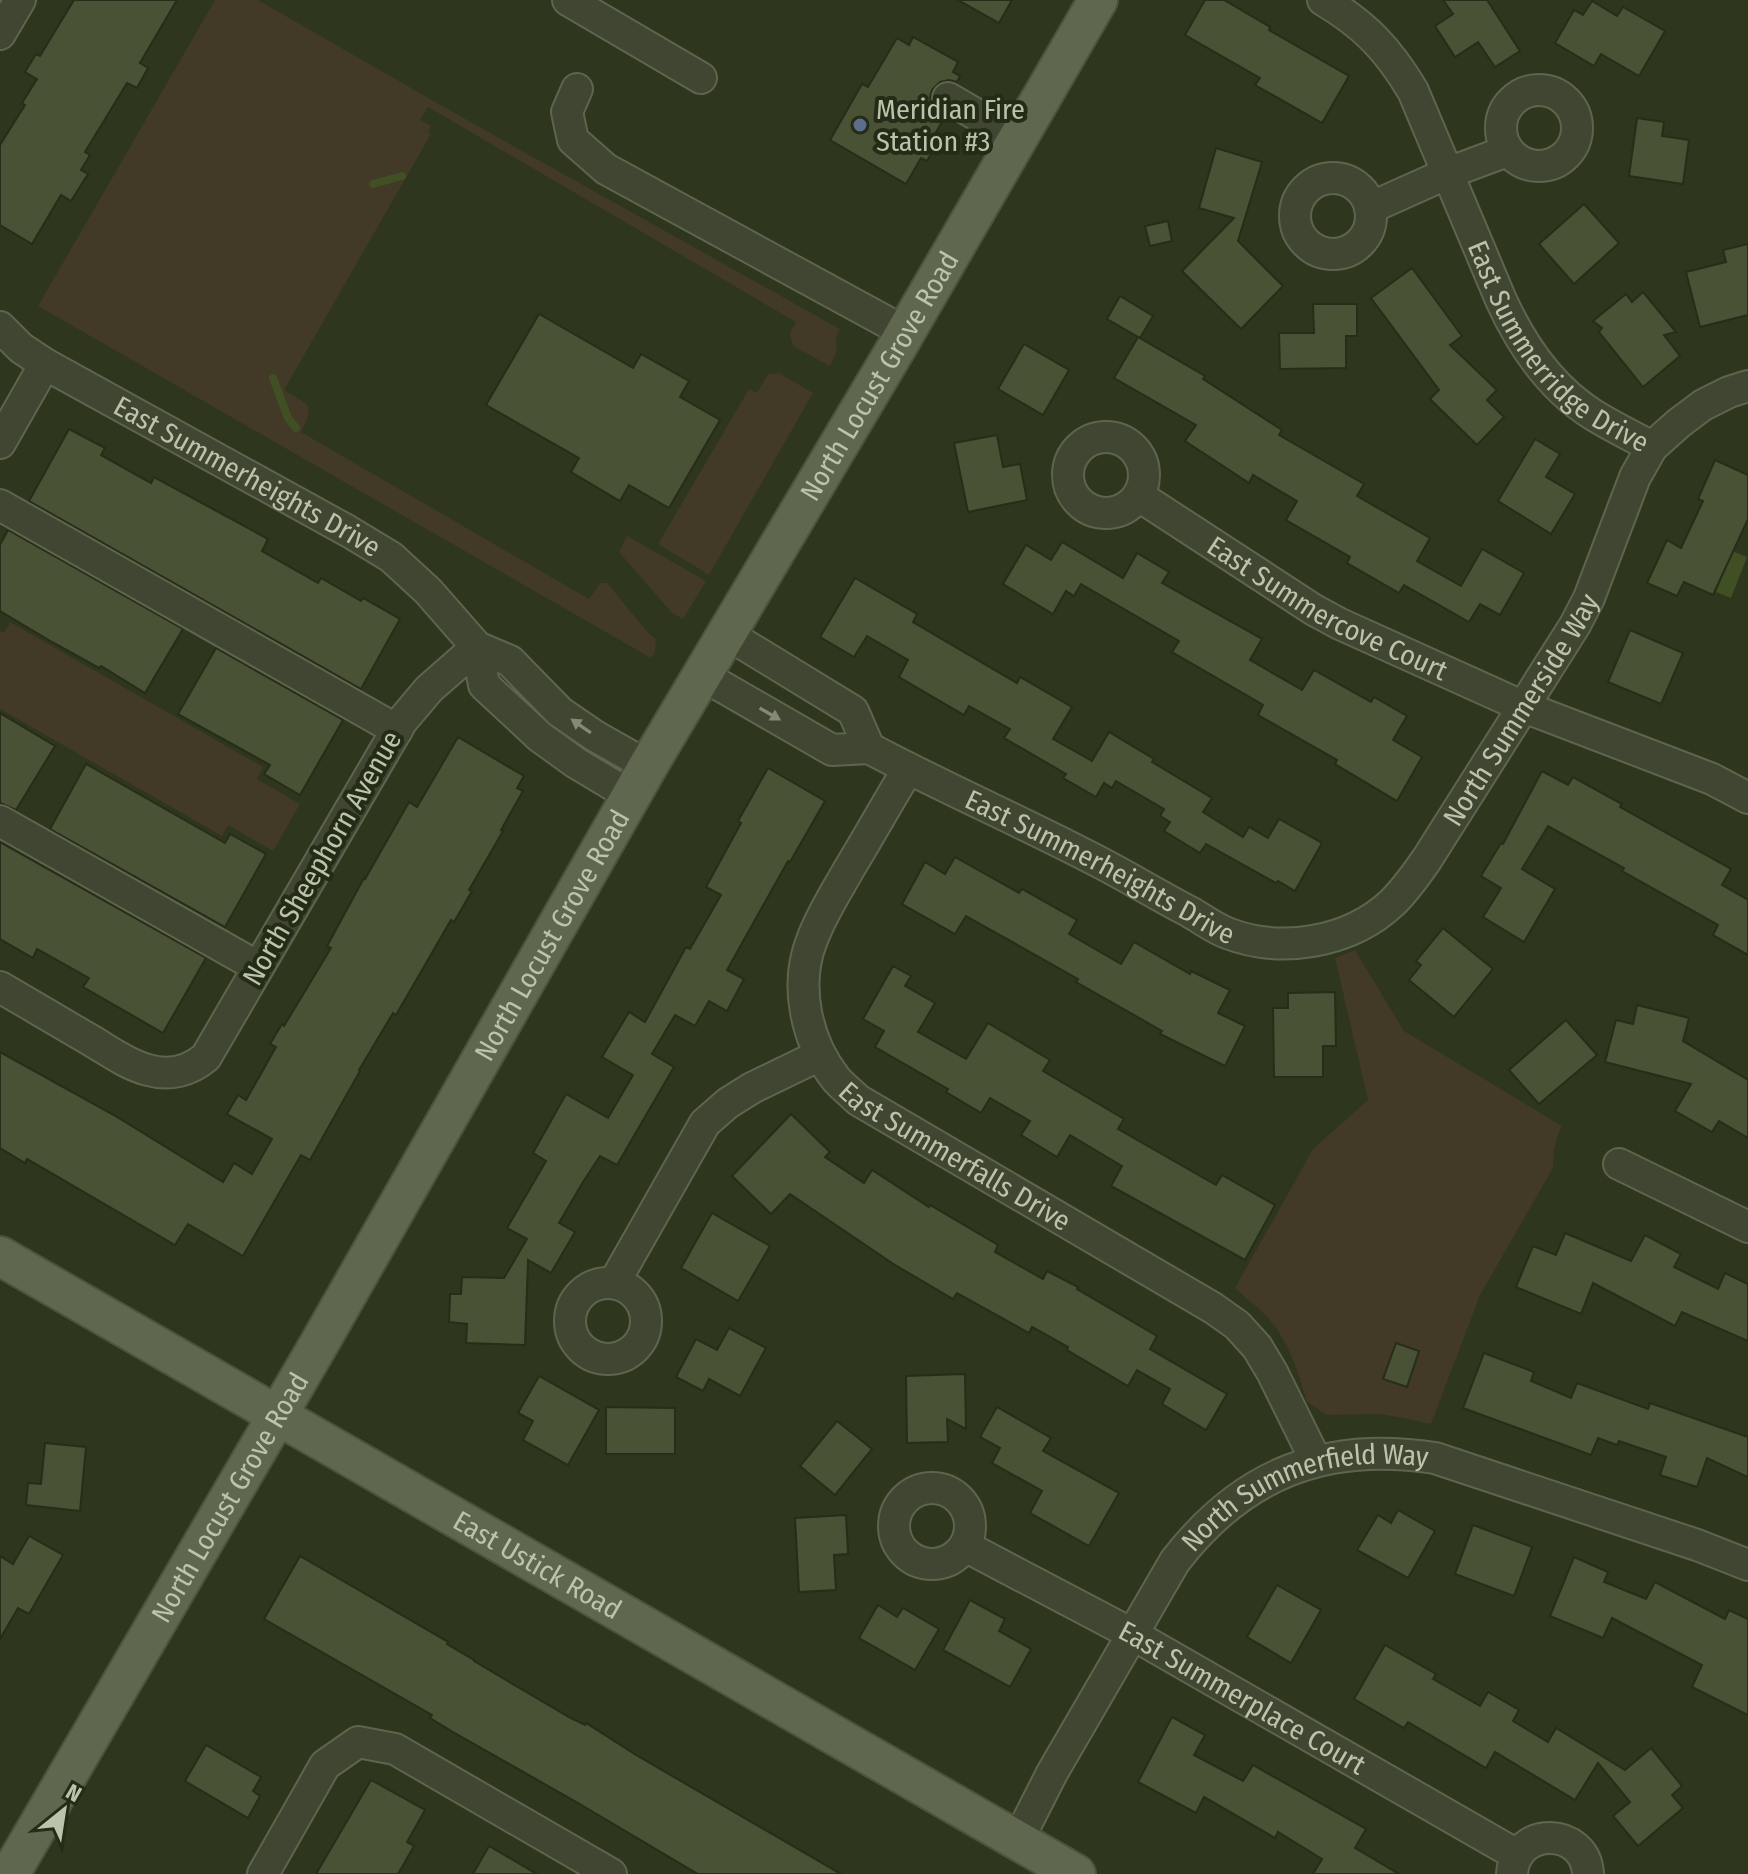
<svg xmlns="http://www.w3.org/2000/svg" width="1748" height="1874" font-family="'Fira Sans Condensed',sans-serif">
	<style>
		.green { fill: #423927 }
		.water { fill: #414f24 }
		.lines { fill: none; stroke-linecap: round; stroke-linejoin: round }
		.stream { stroke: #414f24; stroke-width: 8 }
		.building { fill: #495234; stroke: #262d18; stroke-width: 2 }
		.minor-casing { stroke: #5d654e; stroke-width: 34 }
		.major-casing { stroke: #4b533d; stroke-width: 42 }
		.minor { stroke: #404631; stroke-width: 30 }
		.major { stroke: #5f674e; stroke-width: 38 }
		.oneway { fill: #848b74 }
		.service-dot { fill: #5c6f8a; stroke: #242b17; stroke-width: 3 }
		.labels { text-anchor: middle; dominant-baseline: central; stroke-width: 8; stroke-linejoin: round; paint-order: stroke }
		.poi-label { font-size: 28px; fill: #bbc4aa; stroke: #242b17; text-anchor: start }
		.street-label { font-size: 28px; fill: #bbc4aa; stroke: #242b17 }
	</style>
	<rect width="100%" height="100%" fill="#2e361d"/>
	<g class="green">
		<path d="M215,0H258L451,111L840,329L836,337L837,350L830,366L793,346L790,334L796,322L428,107L420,120L431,126L428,132L431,134L284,390C308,406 316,401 301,432L589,599L600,583H607L649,634L656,639L655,652L651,658L38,306Z"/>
		<path d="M779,373L813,393L709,575L658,544L749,389L757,393L768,374Z"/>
		<path d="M627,536L706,581L683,619L672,613L619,552Z"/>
		<path d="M10,622L263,767L257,779L300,804L273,851L228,825L222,836L0,709V631L4,633Z"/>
		<path d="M1355,950L1404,1031L1562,1126C1555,1140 1553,1152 1553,1168L1480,1295L1431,1424L1404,1418L1379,1414L1327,1415L1307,1402C1298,1372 1289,1342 1268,1318C1258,1307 1245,1298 1235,1288L1313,1149L1368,1100L1335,958Z"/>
	</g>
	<path class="water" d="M1732,551L1747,557L1731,598L1716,592Z"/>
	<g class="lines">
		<g class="stream">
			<path d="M373,184L402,176"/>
			<path d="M273,378L288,418L296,428"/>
		</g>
	</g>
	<g class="building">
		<path d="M74,0H177L140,63L148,68L137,88L127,83L85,152L90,155L81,170L88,174L71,201L61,195L32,244L0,225V145L25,105L22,103L37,79L25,72L36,54L40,56Z"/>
		<path d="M958,0H1012L999,23Z"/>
		<path d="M1205,0H1224L1270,27L1269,30L1349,76L1322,123L1255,85L1260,78L1185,35Z"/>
		<path d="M1443,0H1487L1520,51L1495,67L1478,42L1455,57L1435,26L1453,14Z"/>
		<path d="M1592,1L1617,16L1623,7L1665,31L1639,76L1601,54L1594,66L1555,43L1574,10L1583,15Z"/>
		<path d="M913,37L958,62L953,72L960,76L957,82L949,80L940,82L932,90L930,97L932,106L944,118L931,141L936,145L927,161L921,158L906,184L830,140L862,84L868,87L897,38L909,45Z"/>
		<path d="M1637,118L1664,122L1662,136L1689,140L1683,184L1629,176Z"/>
		<path d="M1216,148L1262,162L1238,241L1283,286L1241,329L1182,271L1234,218L1199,208Z"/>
		<path d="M1584,204L1619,243L1574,284L1539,244Z"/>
		<path d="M1168,221L1172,241L1150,246L1145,226Z"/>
		<path d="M1748,244V315L1700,327L1686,272L1726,262L1723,250Z"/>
		<path d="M1412,268L1462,336L1450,345L1497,390L1487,400L1504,417L1477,445L1430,399L1439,390L1371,298Z"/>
		<path d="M1643,292L1676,332L1664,335L1680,356L1643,387L1599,332L1602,328L1593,321L1626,294L1632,302Z"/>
		<path d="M1120,296L1153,316L1140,338L1107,319Z"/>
		<path d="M1313,304H1357V336H1346V368L1280,369L1279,333H1314Z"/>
		<path d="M539,314L633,368L641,354L689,381L680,397L720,420L669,508L629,485L620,501L571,472L579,458L486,405Z"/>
		<path d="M1138,337L1205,376L1203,379L1282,430L1279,435L1364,484L1357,496L1430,538L1417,561L1461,586L1482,549L1524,573L1500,615L1480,604L1469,622L1404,585L1399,593L1347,563L1350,557L1286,520L1297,501L1253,475L1249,483L1185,441L1196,425L1114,378Z"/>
		<path d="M1024,344L1069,370L1043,415L998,389Z"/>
		<path d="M69,429L105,448L101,455L151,483L154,477L268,539L262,551L318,583L321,578L361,601L363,598L400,619L361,689L29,501Z"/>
		<path d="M997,435L1003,467L1020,464L1027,500L968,512L954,443Z"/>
		<path d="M1535,439L1560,454L1546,477L1575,494L1551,534L1498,501Z"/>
		<path d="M1715,460L1748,475V519L1713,595L1684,582L1677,596L1647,583L1667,540L1681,548L1703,501L1698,499Z"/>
		<path d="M8,530L183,629L145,693L101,666L99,668L52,642L0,611V545Z"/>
		<path d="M1062,542L1123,578L1137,553L1169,572L1162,583L1262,639L1250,660L1302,690L1314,670L1371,702L1374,697L1407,716L1393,740L1422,757L1397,801L1335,764L1337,760L1258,715L1263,705L1172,652L1179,641L1081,584L1074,596L1066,591L1053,614L1003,584L1026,545L1051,560Z"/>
		<path d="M855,578L917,614L913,622L1017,683L1020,677L1072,707L1053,739L1092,761L1109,732L1154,759L1152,762L1212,798L1203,812L1243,837L1249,827L1268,838L1279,819L1322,843L1295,891L1278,881L1276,883L1206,844L1200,853L1164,831L1170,822L1160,816L1164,809L1116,781L1112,788L1104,783L1096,797L1063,778L1066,774L1004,738L1010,729L969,706L964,715L899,677L908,660L867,636L854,657L820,637Z"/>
		<path d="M1630,630L1683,653L1661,704L1608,682Z"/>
		<path d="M216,648L343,720L300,795L264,774L270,765L178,714Z"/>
		<path d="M0,713L55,746L16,810L0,803Z"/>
		<path d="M458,737L524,776L517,788L523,791L501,830L503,831L469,890L472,891L454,922L451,920L396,1015L393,1013L359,1070L360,1071L310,1160L301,1155L243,1256L188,1224L175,1245L27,1159L25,1163L0,1148V1052L117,1117L223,1182L234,1163L252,1174L272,1139L227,1114L238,1095L246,1100L276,1047L270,1044L282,1024L284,1026L331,948L327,946L364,878L365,879L409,802L417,807Z"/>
		<path d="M86,764L225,843L230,834L266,854L225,927L50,829Z"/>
		<path d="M768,768L825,801L790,862L788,861L727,970L744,979L727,1011L709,1001L695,1026L675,1015L652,1054L674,1067L617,1165L600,1156L583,1182L559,1223L575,1232L551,1273L528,1260L525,1345L466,1343L467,1324L449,1322L450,1294H461L462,1277L504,1278L527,1239L507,1228L546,1161L533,1153L566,1094L608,1118L633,1075L602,1057L629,1012L645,1022L686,947L690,949L721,895L706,887L741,823L738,821Z"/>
		<path d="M1542,771L1568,785L1573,777L1622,804L1620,807L1731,869L1722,885L1748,900V955L1713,935L1718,925L1622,871L1624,868L1548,826L1522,869L1555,889L1524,942L1483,917L1501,888L1481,876L1501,843L1503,844Z"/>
		<path d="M0,842L206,958L163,1033L83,987L89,978L37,949L33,958L0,939Z"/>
		<path d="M955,857L1019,893L1022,889L1077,920L1069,934L1121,964L1134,942L1190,974L1191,971L1230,990L1218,1013L1245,1026L1225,1066L1160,1034L1162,1031L1076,982L1078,979L966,916L955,934L902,904L925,862L945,874Z"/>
		<path d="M1443,928L1493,969L1454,1017L1409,980L1421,965L1416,961Z"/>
		<path d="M893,966L911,976L905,986L935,1003L918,1032L966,1059L988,1023L1050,1060L1043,1071L1124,1119L1118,1129L1216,1185L1222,1175L1275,1205L1245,1260L1111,1186L1122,1166L1070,1135L1057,1157L1021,1135L1030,1121L990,1098L981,1113L946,1092L948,1089L875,1047L884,1031L863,1019Z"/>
		<path d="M1335,992L1336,1046H1323V1077H1274L1273,1008H1288V993Z"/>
		<path d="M1637,1005L1689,1018L1683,1041L1748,1080V1138L1719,1121L1712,1132L1675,1111L1691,1084L1605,1062L1616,1020L1633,1024Z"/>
		<path d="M1566,1020L1597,1055L1539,1104L1509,1070Z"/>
		<path d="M791,1114L830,1152L825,1157L864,1183L872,1170L929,1207L930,1205L998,1245L995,1252L1043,1279L1047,1271L1078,1287L1077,1289L1157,1336L1150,1349L1227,1394L1206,1430L1162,1404L1170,1389L1137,1370L1128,1386L1067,1350L1068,1347L1032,1327L1029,1333L957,1293L953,1299L895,1265L790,1194L771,1214L732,1176Z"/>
		<path d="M712,1213L770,1246L738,1301L681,1268Z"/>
		<path d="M1565,1233L1631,1261L1645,1235L1681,1254L1674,1267L1718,1289L1725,1273L1748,1284V1341L1682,1312L1675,1326L1593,1283L1581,1314L1516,1287L1533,1246L1556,1255Z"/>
		<path d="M729,1328L766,1348L740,1396L709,1379L703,1391L676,1377L696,1339L717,1350Z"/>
		<path d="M1396,1343L1419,1351L1407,1387L1383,1379Z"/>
		<path d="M1484,1353L1534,1372L1531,1381L1571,1398L1577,1383L1648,1409L1650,1403L1748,1437V1477L1707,1458L1697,1487L1660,1475L1666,1457L1619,1441L1617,1445L1598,1438L1591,1455L1463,1408Z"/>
		<path d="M965,1374L966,1429L947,1419L948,1442L907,1443L906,1376Z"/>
		<path d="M539,1376L599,1410L568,1465L523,1440L533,1421L518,1413Z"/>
		<path d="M606,1407L675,1408V1454H606Z"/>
		<path d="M997,1407L1051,1438L1043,1451L1119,1493L1089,1546L1030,1513L1042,1491L992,1463L1000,1448L980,1437Z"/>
		<path d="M837,1421L872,1449L835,1495L800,1466Z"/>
		<path d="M45,1443L86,1447L80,1511L26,1505L28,1483L41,1484Z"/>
		<path d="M1398,1510L1435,1531L1408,1578L1357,1550L1378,1515L1391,1523Z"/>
		<path d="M846,1515L848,1554L834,1555L836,1590L799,1592L795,1518Z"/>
		<path d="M1473,1525L1532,1547L1514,1596L1455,1574Z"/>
		<path d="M29,1536L63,1555L29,1614L18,1608L0,1639V1556L13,1564Z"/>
		<path d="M300,1556L448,1642L447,1644L474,1660V1661L516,1686L569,1717L585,1725L586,1723L636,1755L841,1874H698L578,1803L453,1732L430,1718L432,1715L264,1619Z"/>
		<path d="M1574,1557L1608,1572L1604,1582L1646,1599L1655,1582L1725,1619L1729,1610L1748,1619V1715L1692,1687L1702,1665L1612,1618L1603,1638L1550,1616Z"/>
		<path d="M1277,1585L1321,1610L1291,1663L1247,1637Z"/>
		<path d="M970,1600L1005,1619L999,1631L1031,1649L1010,1687L943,1650Z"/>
		<path d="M878,1605L897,1617L903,1608L939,1629L915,1670L859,1638Z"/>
		<path d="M1385,1645L1436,1674L1433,1679L1480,1706L1488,1692L1519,1710L1513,1721L1548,1742L1556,1728L1625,1770L1651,1748L1682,1786L1672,1795L1683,1808L1638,1846L1613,1816L1630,1802L1598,1763L1575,1800L1495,1752L1486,1768L1408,1722L1404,1728L1354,1699Z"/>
		<path d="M1172,1717L1205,1735L1194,1755L1243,1781L1253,1765L1366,1829L1355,1848L1399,1874H1313L1322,1859L1278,1832L1275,1838L1204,1797L1196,1813L1138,1782Z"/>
		<path d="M206,1745L261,1777L253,1791L260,1796L248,1818L185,1781Z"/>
		<path d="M371,1780L425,1810L407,1842L414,1846L398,1874H316Z"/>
		<path d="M489,1846L537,1874H473Z"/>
	</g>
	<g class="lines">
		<defs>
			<g id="minor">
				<path d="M568,0L701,78"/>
				<path id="s1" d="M1323,0C1365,25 1388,49 1413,91L1501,300C1521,344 1550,387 1592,414C1611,426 1632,436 1652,447"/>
				<path d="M0,34L20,0"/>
				<path d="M577,89L567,112L573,140L606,169L905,332"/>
				<circle cx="1539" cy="128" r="38"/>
				<path d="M948,98L1018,139"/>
				<circle cx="1333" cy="216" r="38"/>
				<path d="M1370,208L1448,173L1507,151"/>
				<path id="s2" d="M0,327L21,348L45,364L348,531L391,557L428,591L477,647L429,689L402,721L206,1057C190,1071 169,1076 148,1070C128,1065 109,1051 92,1041C61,1023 31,1005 0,987"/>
				<circle cx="1106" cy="475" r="38"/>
				<path d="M0,443L45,364"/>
				<path id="s3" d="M1139,496L1314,610L1340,624L1524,707L1712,779L1748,798"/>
				<path d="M0,505L397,730"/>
				<path d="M702,675L832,750L869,748L853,711L727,634"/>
				<path id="s4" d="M869,748C944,788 1023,822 1099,862C1130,878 1159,896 1190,912C1202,919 1214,928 1227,933C1281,954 1350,943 1393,902C1406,889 1416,875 1427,859L1575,625L1589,598L1635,477L1652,447L1679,423L1703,405L1729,392L1748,386"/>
				<path id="s5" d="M908,769C888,802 869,836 849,869C836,892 821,915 812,940C794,985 806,1041 836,1079C842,1086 851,1093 858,1100L1213,1308L1237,1325L1257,1347L1272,1372L1316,1461"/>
				<path d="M631,796L576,763L540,737L484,685L477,647L510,661L560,712L595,736L648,766"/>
				<path d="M0,821L258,967"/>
				<path d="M1619,1164L1748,1227"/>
				<circle cx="608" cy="1321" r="38"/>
				<path d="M614,1283L705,1123L728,1103L752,1088L820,1055"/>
				<circle cx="932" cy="1526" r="38"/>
				<path id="s6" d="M965,1546L1132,1634L1517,1855"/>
				<path id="s7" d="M1018,1840L1052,1773L1175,1561C1243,1473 1326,1441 1435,1458L1697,1545L1748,1565"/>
				<path d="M263,1874L325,1765L358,1742L395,1749L611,1874"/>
				<path d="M1512,1874C1515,1825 1586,1827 1588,1874"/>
			</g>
			<g id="major">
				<path id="s8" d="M0,1256L1076,1874"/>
				<path id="s9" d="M10,1874L319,1344L648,766L897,347L1098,0"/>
			</g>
		</defs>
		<use href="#minor" class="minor-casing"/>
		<use href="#major" class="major-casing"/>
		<use href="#minor" class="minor"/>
		<use href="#major" class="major"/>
	</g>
	<defs><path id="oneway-solid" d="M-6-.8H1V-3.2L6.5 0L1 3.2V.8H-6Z" transform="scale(2)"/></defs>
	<g class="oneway">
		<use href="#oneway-solid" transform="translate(770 714) rotate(30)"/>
		<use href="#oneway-solid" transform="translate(581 726) rotate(-145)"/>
	</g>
	<circle class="service-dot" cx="860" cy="125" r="8"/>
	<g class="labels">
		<g class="poi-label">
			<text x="876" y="109">Meridian Fire<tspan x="876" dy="32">Station #3</tspan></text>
		</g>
		<g class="street-label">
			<text stroke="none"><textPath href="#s1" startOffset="430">East Summerridge Drive</textPath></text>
			<text stroke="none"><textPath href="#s9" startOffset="1732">North Locust Grove Road</textPath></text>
			<text stroke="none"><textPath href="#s2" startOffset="290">East Summerheights Drive</textPath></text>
			<text stroke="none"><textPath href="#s3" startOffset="220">East Summercove Court</textPath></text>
			<text stroke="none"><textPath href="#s4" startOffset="812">North Summerside Way</textPath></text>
			<text transform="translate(322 858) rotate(-60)">North Sheephorn Avenue</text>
			<text stroke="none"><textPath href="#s4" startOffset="260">East Summerheights Drive</textPath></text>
			<text stroke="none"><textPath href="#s9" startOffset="1084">North Locust Grove Road</textPath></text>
			<text stroke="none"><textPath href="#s5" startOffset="486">East Summerfalls Drive</textPath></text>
			<text stroke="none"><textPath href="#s9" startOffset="436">North Locust Grove Road</textPath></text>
			<text stroke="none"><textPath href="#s7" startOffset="474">North Summerfield Way</textPath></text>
			<text stroke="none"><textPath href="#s8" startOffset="620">East Ustick Road</textPath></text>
			<text stroke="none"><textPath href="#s6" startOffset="316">East Summerplace Court</textPath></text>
		</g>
	</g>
	<g transform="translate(64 1810) rotate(30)" stroke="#242b17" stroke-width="6" paint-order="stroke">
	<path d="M0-6L14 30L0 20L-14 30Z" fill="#bbc4aa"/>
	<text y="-12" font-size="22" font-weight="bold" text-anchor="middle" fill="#bbc4aa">N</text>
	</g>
</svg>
